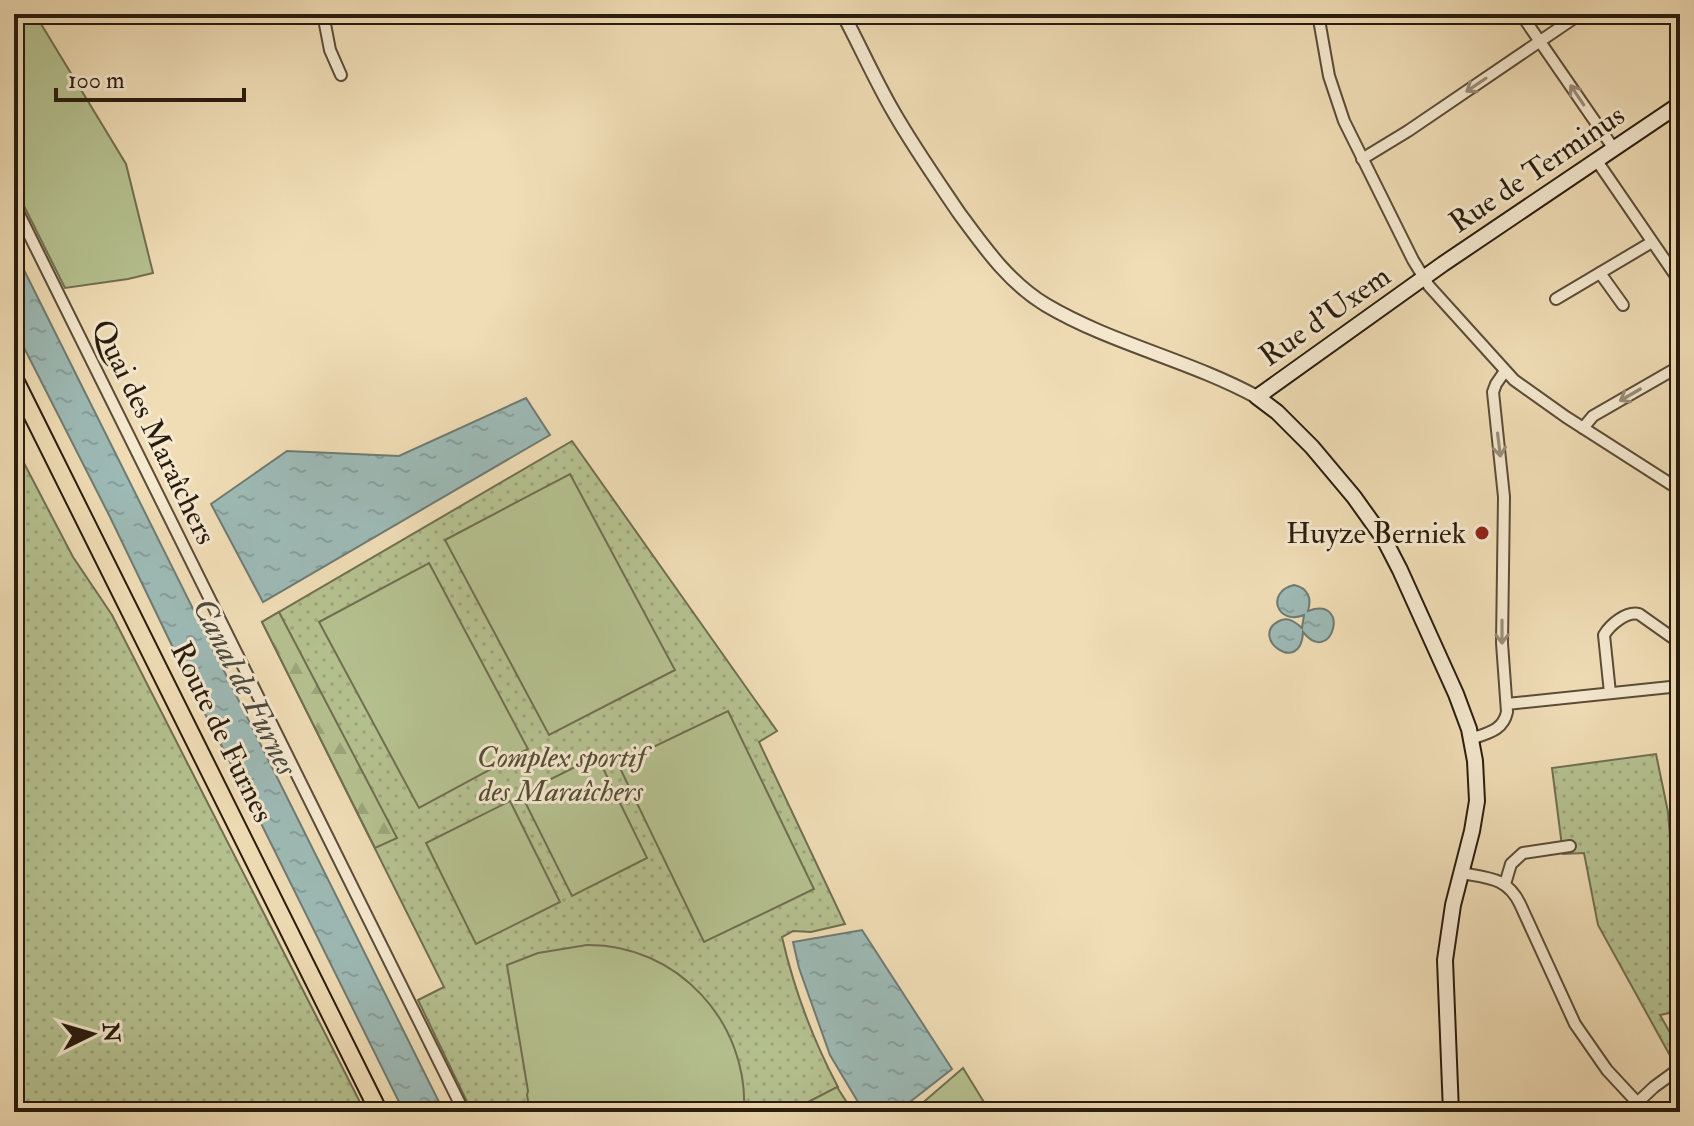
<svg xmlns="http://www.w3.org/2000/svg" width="1694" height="1126" font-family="'IM FELL Double Pica',serif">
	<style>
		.grass { fill: url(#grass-dots); stroke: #706f50; stroke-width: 2 }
		.forest { fill: url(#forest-firs); stroke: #706f50; stroke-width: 2 }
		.garden { fill: #b6c291; stroke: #706f50; stroke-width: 2 }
		.water { fill: url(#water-ripples); stroke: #6f7b73; stroke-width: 2 }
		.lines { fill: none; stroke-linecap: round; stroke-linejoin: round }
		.minor-casing { stroke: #5b4c38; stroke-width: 14 }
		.tertiary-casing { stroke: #5b4c38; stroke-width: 16 }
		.secondary-casing { stroke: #291c0e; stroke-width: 18 }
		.primary-casing { stroke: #291c0e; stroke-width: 20 }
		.minor { stroke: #f5e9d0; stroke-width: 10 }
		.tertiary { stroke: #f5e9d0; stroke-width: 12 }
		.secondary { stroke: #f5e9d0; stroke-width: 14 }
		.primary { stroke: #f0ddb6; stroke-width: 16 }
		.oneway { stroke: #998d79 }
		.poi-dot { fill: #8f2418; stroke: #f5e9d0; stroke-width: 3 }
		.labels { text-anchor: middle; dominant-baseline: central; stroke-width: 6; stroke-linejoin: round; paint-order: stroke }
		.street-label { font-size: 30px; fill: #291c0e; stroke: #f5e9d0 }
		.poi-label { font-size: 30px; fill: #291c0e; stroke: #f5e9d0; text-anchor: end }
		.park-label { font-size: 30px; font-style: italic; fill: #534e35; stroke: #f5e9d0 }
		.water-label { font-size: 32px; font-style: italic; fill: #4c4b40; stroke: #f5e9d0 }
	</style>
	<defs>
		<pattern id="grass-dots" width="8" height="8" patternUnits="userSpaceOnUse" patternTransform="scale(2)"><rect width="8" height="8" fill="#b6c291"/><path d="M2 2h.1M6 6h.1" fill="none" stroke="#9ca67c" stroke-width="1.8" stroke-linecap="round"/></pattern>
		<pattern id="forest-firs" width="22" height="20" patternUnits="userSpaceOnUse" patternTransform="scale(2)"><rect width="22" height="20" fill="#b6c291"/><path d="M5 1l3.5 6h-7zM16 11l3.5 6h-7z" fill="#9ca67c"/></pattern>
		<pattern id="water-ripples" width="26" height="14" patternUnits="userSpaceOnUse" patternTransform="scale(2)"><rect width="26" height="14" fill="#9dbab6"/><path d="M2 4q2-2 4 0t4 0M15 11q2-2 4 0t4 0" fill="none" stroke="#879f9b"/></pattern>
	</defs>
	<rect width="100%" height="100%" fill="#f0ddb6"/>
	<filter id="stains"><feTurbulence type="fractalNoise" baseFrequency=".0025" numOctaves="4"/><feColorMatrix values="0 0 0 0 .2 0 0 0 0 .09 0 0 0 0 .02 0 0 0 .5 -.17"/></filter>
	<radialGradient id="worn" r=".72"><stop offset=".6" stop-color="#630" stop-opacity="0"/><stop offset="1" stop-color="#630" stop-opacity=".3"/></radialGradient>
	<g class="grass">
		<path d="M572,441L777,731L759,742L845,924L811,932L793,931L782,937C794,989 813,1040 838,1087L789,1112H472L418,1000L444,987L262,622Z"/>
		<path d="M14,444L73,557L112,615L365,1112H14Z"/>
		<path d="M1656,754L1668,812L1680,958V1011L1660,1015L1680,1050V1056L1673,1061L1598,925L1584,853L1563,854L1552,768Z"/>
	</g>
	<path class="forest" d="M279,612L397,838L375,848L262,622Z"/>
	<g class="garden">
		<path d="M14,14H35L126,164L153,273L128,279L65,288L14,186Z"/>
		<path d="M570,474L675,670L549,735L445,540Z"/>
		<path d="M429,563L528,749L419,808L319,622Z"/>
		<path d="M728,711L814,889L704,942L618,764Z"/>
		<path d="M597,756L647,858L572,896L521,794Z"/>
		<path d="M510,801L560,902L476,944L426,843Z"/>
		<path d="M587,945C677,944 749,1022 744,1112H530L527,1095L528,1091L507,965L538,953Z"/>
		<path d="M963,1068L990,1112H912Z"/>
		<path d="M837,1087L853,1112H789Z"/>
	</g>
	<g class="water">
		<path d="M14,250L444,1112H404L247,795L203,710L110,517L14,328Z"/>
		<path d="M526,398L550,435L263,602L211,504L287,451L399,456Z"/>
		<path d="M1294,585C1308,588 1312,598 1308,611C1352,595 1332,668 1303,632C1301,677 1248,637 1279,621C1289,616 1296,623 1302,628L1304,615C1277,626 1265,592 1294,585Z"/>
		<path d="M862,930L952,1069L897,1112H864L830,1055L799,968L793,942Z"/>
	</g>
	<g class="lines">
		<defs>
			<g id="minor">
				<path d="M323,14L330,50L341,75"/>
				<path d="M1318,14L1329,76L1344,121L1413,260L1429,286L1514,380L1566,417L1680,490"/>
				<path d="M1521,14L1614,149"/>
				<path d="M1362,159L1408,131L1580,14"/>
				<path d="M1597,161L1680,282"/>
				<path d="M14,204L464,1112"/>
				<path d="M1600,273L1623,305"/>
				<path d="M1556,299L1652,242"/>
				<path d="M1583,428L1593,416L1680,366"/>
				<path d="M1610,693L1604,635C1610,625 1626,611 1639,614L1680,643"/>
				<path d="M1507,704L1680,686"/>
				<path d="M1471,739C1487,733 1503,731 1507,712L1502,643L1504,497L1493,392L1496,384L1505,371"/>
				<path d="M1461,873C1487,878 1507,877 1520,904L1575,1024L1607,1070L1646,1112"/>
				<path d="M1505,884L1511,864L1523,853L1570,846"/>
				<path d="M1637,1103L1654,1087L1680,1068"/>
			</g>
			<path id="tertiary" d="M843,14C860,46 875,80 893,111C913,146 936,179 959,213C984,247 1009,283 1046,305C1112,344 1189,360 1257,397"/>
			<path id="secondary" d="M1451,1112L1445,960L1453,905L1472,831L1477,801L1475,761L1469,729L1456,694L1400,570L1384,539L1354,497L1312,447L1277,412L1257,397L1443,264L1680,104"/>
			<path id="primary" d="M14,378L379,1112"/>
		</defs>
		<use href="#minor" class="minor-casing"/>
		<use href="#tertiary" class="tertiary-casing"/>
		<use href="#secondary" class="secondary-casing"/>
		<use href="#primary" class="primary-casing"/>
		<use href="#minor" class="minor"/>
		<use href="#tertiary" class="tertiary"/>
		<use href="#secondary" class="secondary"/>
		<use href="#primary" class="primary"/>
	</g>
	<defs><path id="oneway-shaft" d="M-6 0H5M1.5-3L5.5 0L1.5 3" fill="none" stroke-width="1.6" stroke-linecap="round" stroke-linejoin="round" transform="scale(2)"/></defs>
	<g class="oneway">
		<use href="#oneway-shaft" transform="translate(1476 85) rotate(146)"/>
		<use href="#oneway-shaft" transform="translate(1577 95) rotate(-124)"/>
		<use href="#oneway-shaft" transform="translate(1630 395) rotate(150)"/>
		<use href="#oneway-shaft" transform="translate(1499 445) rotate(83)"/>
		<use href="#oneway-shaft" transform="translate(1502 632) rotate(90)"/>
	</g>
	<circle class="poi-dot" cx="1482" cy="533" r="8"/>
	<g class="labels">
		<g class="street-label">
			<text transform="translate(1537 169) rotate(-34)">Rue de Terminus</text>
			<text transform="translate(1325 316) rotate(-35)">Rue d'Uxem</text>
			<text transform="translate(154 432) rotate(64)">Quai des Maraîchers</text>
			<text transform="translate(222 732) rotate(64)">Route de Furnes</text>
		</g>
		<g class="poi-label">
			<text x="1466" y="533">Huyze Berniek</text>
		</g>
		<g class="park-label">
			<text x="561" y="757">Complex sportif<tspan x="561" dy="34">des Maraîchers</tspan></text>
		</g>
		<g class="water-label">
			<text transform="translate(245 687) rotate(63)">Canal de Furnes</text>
		</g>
	</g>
	<rect width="1694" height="1126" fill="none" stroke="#f0ddb6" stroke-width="48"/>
	<rect x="16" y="16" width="1662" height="1094" fill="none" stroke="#291c0e" stroke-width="4"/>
	<rect x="24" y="24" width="1646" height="1078" fill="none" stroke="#291c0e" stroke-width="2"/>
	<g transform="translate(92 1034) rotate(85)" stroke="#f5e9d0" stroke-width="6" paint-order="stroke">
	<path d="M0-6L14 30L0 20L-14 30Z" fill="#291c0e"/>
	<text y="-12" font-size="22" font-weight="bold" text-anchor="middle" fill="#291c0e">N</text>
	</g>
	<path d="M56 88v12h188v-12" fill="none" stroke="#291c0e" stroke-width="4"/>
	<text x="68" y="88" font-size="24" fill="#291c0e" stroke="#f5e9d0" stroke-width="6" paint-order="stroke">100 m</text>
	<rect width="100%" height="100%" filter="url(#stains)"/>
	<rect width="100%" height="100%" fill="url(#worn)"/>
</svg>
